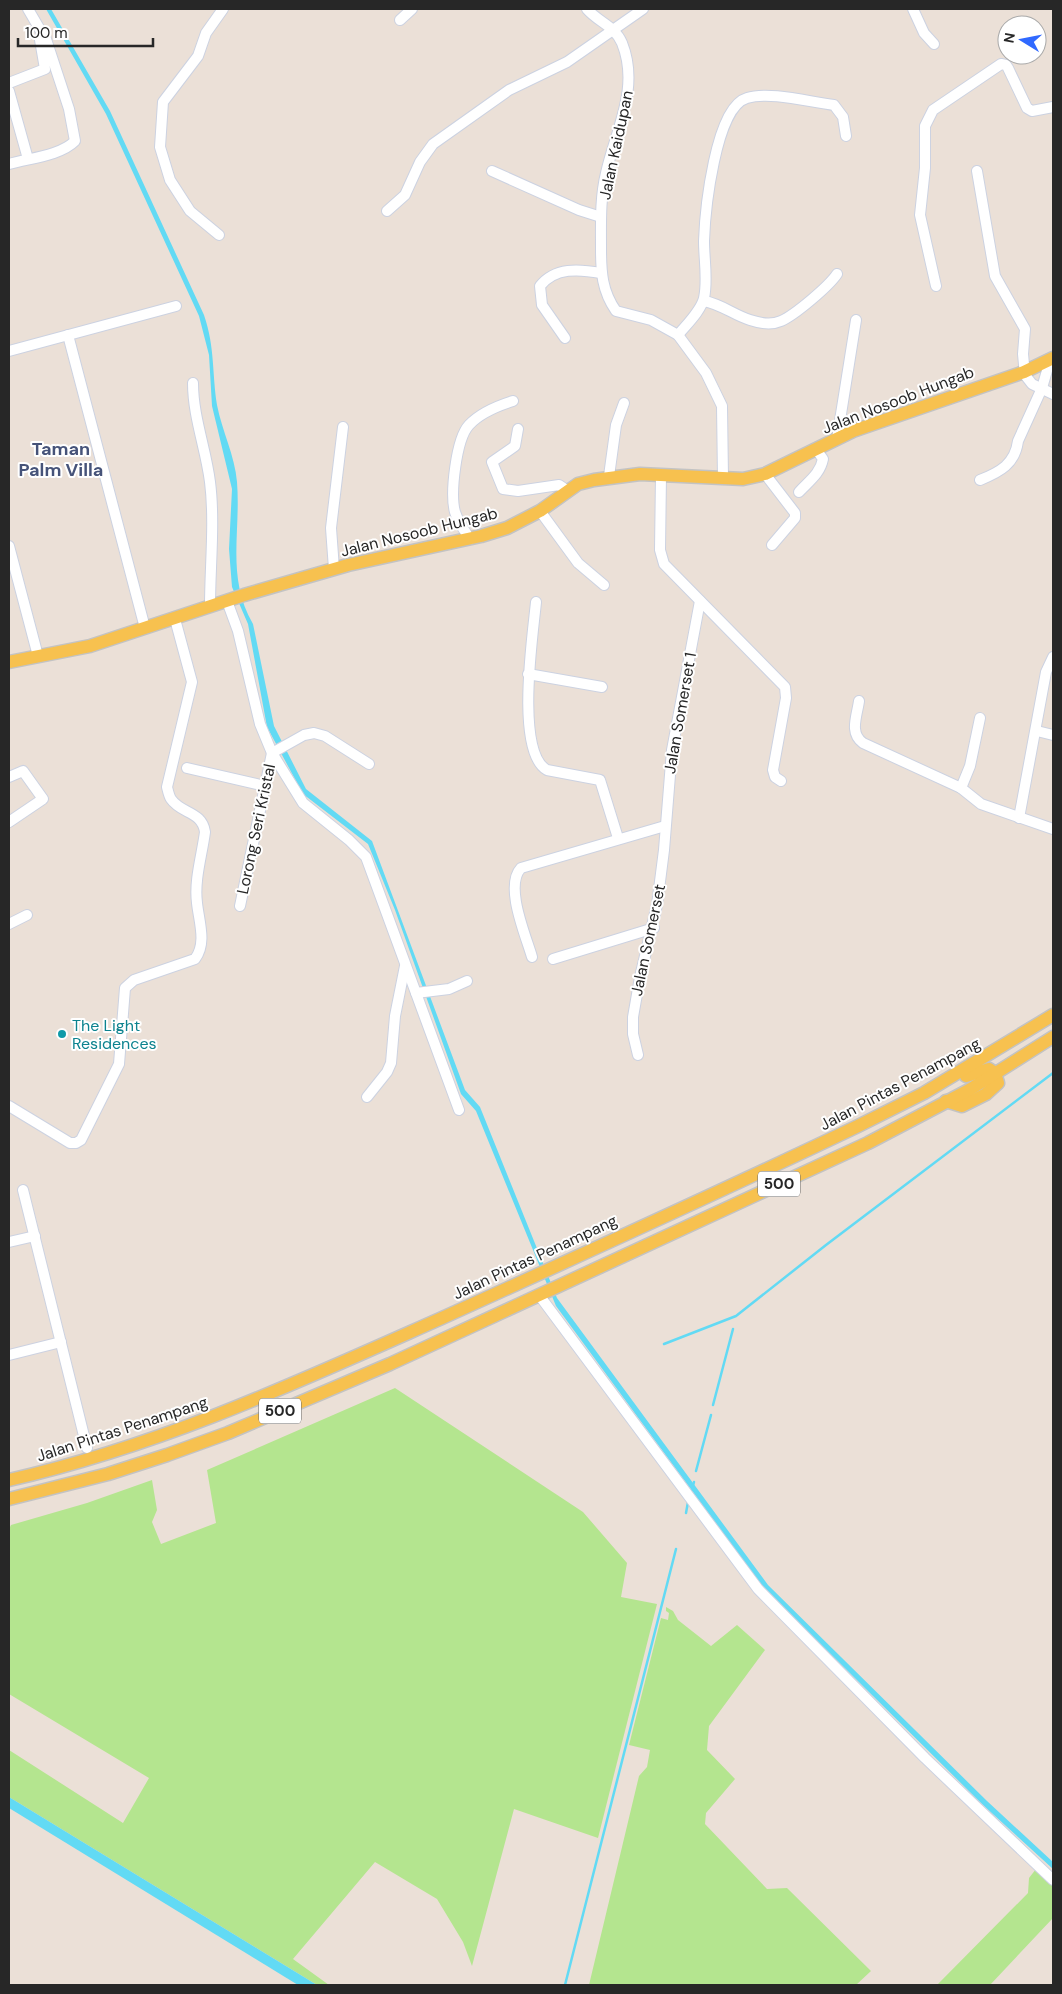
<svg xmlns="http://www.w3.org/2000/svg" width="1062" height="1994" font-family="'DM Sans',sans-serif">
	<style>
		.green { fill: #b4e58f }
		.water { fill: #62daf4 }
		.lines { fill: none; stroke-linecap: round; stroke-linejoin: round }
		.stream { stroke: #62daf4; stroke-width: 2.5 }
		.minor-casing { stroke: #ccd2e1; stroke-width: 12 }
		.major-casing { stroke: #c3c3c3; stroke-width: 15 }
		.minor { stroke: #fff; stroke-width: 10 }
		.major { stroke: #f7c14f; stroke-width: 12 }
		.culture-dot { fill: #0f9aa8; stroke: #fff; stroke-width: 2 }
		.labels { text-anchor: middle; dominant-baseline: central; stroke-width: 4; stroke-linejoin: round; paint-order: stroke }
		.shield { fill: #fff; stroke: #686868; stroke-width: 1 }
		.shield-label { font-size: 15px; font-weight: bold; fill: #272727 }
		.street-label { font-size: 16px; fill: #272727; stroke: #fff }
		.culture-label { font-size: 16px; fill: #0d838f; stroke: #fff; text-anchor: start }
		.neighbourhood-label { font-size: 18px; font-weight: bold; fill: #465379; stroke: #fff }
	</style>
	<rect width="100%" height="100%" fill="#ebe0d7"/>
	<g class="green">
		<path d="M395,1388L583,1512L627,1563L621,1597L657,1604L598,1838L514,1809L472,1966L463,1942L437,1899L375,1862L293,1959L329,1985H317L9,1797V1750L123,1823L149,1778L9,1694V1529L11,1525L87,1503L152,1480L157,1510L152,1522L161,1544L216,1523L207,1470Z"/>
		<path d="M666,1607L673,1611L678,1620L711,1646L737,1625L765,1650L709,1726L707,1750L735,1779L706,1813L705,1824L767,1889L787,1888L871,1971L856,1985H589L639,1776L647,1767L650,1750L629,1745L661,1618L668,1620L669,1613L666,1611Z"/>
		<path d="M1036,1869L1053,1886V1918L990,1985H937L1028,1893L1029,1878Z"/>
	</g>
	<g class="water">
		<path d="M46,9H51L110,111L204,315C215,347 212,373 217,405C222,431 235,456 237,482C241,533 226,577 253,624L274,726L306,789L372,841L465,1090L480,1107L557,1298L768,1585L987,1801L1053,1862V1869L983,1805L762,1586L556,1306L476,1111L461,1094L395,910L368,844L303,794L267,727L248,624L232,587L229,549L232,489L212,406L209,355L199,316L106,114Z"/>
		<path d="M9,1797L317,1985H298L9,1808Z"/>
	</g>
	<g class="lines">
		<g class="stream">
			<path d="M664,1344L736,1316L826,1245L1053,1073"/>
			<path d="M713,1405L733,1329"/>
			<path d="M696,1471L711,1415"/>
			<path d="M691,1493L694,1482"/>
			<path d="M686,1513L688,1502"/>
			<path d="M565,1985L676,1549"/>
		</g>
		<defs>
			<g id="minor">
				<path d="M28,9L42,33"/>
				<path d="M587,9C598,22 615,26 622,43C640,88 616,129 606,173C600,197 601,224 601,249C601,272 602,291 616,311L651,320L678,335L706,373L722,406L723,478"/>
				<path d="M913,9L924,33L934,44"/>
				<path d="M400,20L412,9"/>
				<path d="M9,83L45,69L40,40L42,33L45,36L69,109L75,141C60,156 29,158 9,164"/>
				<path d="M9,91L28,159"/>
				<path d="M492,171L579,210L601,217"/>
				<path d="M977,171L995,276L1025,329L1023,354L1025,375L1032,384L1053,394"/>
				<path d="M387,211L405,195L420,162L433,144L509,90L567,62L643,9"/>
				<path d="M219,235L190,211L170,180L160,147L163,102L198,56L206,33L223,9"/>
				<path d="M936,286L920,215L925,168V126L933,110L1001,64L1006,65L1008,68L1027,108L1032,111L1053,107"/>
				<path d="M704,301C721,304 734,315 750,320C759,323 772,325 781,321C795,315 829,286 837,274"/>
				<path d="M68,335L145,628"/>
				<path d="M678,335C686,325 701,311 704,298C708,280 704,260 704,241C705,212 715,107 747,98C770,91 809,102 834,105L843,117L846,136"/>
				<path d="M565,338L542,305L540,286C555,267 579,269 601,273"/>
				<path d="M9,351L176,306"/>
				<path d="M193,383C193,417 206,449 210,482C215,521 210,567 210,606"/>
				<path d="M518,429L515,446L492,462L503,489L518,491L559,485L568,491"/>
				<path d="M837,439L856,320"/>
				<path d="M765,474L795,513V518L772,545"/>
				<path d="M609,476L616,425L624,403"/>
				<path d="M661,476L660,550L664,564L785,687L786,698L773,770L775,777L781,781"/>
				<path d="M980,480C1000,472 1015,464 1018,441L1042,388L1050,360"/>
				<path d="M799,492C809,481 820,474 823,459L816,449"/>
				<path d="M540,511L578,563L604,585"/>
				<path d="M470,539C464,530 458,522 455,512C450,494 456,439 469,425C480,413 497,406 513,401"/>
				<path d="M9,546L38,656"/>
				<path d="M334,569L331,528L343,427"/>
				<path d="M227,601L238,631L260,724L272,753L303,803L349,840L366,857L459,1110"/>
				<path d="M536,602C533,634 515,752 547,770L600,780L618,838"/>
				<path d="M528,674L602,687"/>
				<path d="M859,701C857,716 849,733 863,743L961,788L981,804L1053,829"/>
				<path d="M1037,731L1053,735"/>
				<path d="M187,768L265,786"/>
				<path d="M9,777L23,771L43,799L9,822"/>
				<path d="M961,788L970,766L980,718"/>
				<path d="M1019,818L1046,672L1053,657"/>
				<path d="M240,906L272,753L304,735L314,733L325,736L369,764"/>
				<path d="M9,924L27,915"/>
				<path d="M532,957C526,936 504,886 521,868L665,826"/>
				<path d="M553,959L654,928"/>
				<path d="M416,993L449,989L467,981"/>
				<path d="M638,1055L633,1034V1017L640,977L657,905L664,850L672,750L700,601"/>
				<path d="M367,1097L387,1072L391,1063L395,1016L405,966"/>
				<path d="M9,1106L70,1143H76L81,1140L119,1064L125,988L134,980L195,959C207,943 199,922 197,903C194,880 202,855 205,832C202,811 181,814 171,799C169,796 168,791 167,787L192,682L175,619"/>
				<path d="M23,1190L87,1448"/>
				<path d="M9,1242L35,1236"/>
				<path d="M539,1295L758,1589L925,1758L1053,1880"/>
				<path d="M9,1355L61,1342"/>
			</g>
			<g id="major">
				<path d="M9,662L90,646L244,595L348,565L481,536L507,528L540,511L578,484L594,480L640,474L743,479L765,474L853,431L1024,372L1053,358"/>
				<path d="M946,1101L962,1106L986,1094L998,1083L995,1073L989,1069L966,1076"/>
				<path d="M9,1480C163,1445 298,1382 442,1318C581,1255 720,1192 858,1126L924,1093L1053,1015"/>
				<path d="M9,1499L108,1474L167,1455L228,1433L390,1364L868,1143L969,1090L1053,1037"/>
			</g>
		</defs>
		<use href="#minor" class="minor-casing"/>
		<use href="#major" class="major-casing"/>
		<use href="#minor" class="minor"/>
		<use href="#major" class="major"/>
	</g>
	<circle class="culture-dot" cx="62" cy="1034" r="5"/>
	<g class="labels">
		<g class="shield">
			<rect x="758" y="1171.5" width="42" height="25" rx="4"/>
			<rect x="259" y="1398.5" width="42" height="25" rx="4"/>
		</g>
		<g class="shield-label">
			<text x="779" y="1184">500</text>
			<text x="280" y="1411">500</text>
		</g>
		<g class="street-label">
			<text transform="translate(616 145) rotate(-78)">Jalan Kaidupan</text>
			<text transform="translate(898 400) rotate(-21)">Jalan Nosoob Hungab</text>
			<text transform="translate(419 532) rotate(-14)">Jalan Nosoob Hungab</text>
			<text transform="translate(680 713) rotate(-80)">Jalan Somerset 1</text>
			<text transform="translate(256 829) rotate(-78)">Lorong Seri Kristal</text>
			<text transform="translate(648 940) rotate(-78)">Jalan Somerset</text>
			<text transform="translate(900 1084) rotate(-28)">Jalan Pintas Penampang</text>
			<text transform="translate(535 1257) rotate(-25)">Jalan Pintas Penampang</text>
			<text transform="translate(122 1429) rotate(-18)">Jalan Pintas Penampang</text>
		</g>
		<g class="culture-label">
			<text x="72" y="1025">The Light<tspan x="72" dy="18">Residences</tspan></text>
		</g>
		<g class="neighbourhood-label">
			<text x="61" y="449">Taman<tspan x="61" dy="21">Palm Villa</tspan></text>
		</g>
	</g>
	<rect width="1062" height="1994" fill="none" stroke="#272727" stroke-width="20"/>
	<g transform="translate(1022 40) rotate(280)"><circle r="24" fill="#ffffff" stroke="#a9a9a9"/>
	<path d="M0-4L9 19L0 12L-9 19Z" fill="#3069ff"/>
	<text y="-8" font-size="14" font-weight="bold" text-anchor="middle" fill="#272727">N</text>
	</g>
	<path d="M18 38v8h135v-8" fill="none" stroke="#272727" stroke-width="2.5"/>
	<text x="25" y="38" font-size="15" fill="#272727" stroke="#ffffff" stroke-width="4" paint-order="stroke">100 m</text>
</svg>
